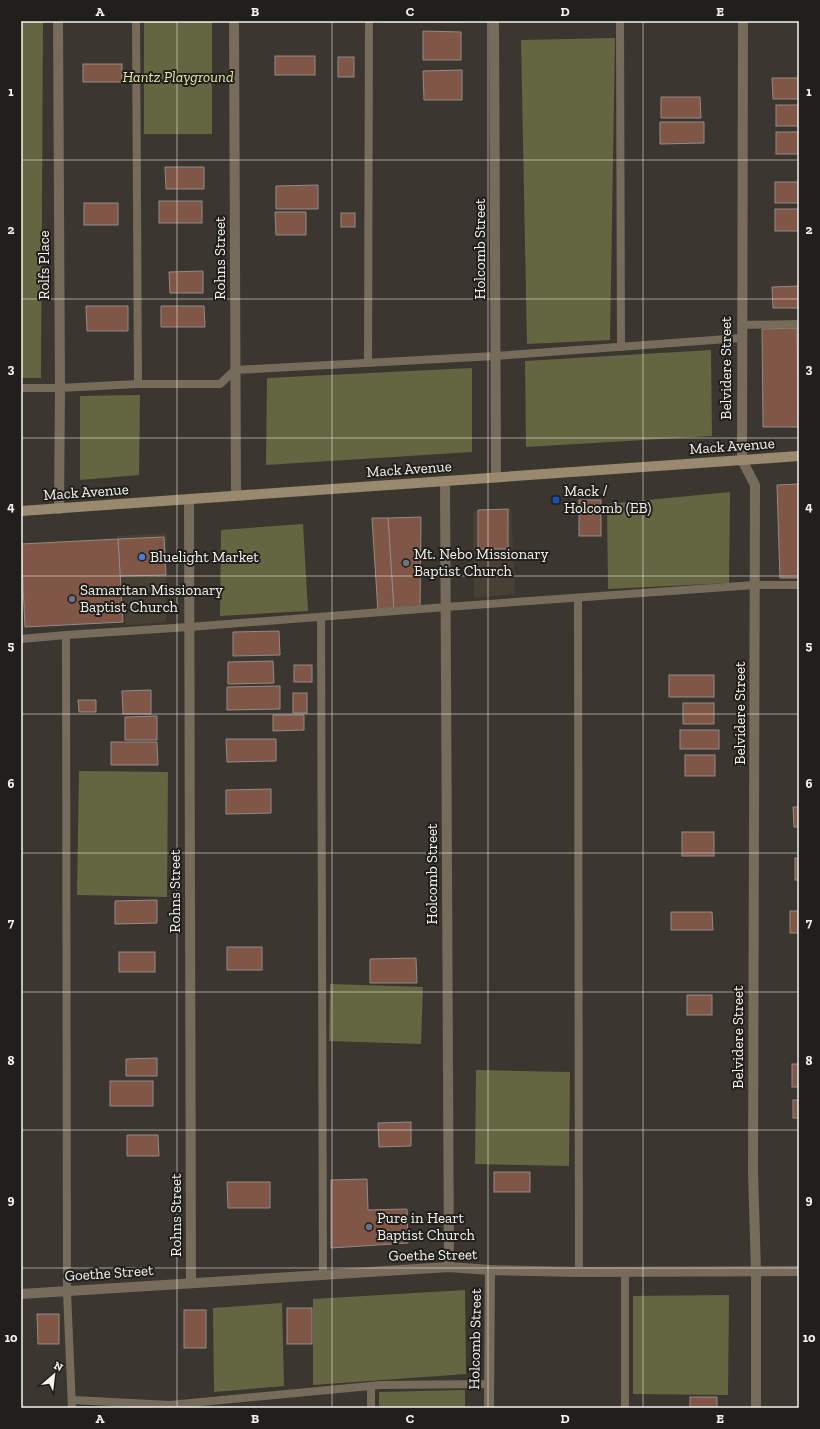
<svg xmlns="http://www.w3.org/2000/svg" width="820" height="1429" font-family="'Zilla Slab',serif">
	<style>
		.built { fill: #474033 }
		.green { fill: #636640 }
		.building { fill: #805647; stroke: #948a87 }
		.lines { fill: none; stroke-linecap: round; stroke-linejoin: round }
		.service { stroke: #776c5c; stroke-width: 8 }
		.minor { stroke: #776c5c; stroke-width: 10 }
		.secondary { stroke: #99896f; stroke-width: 10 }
		.grid { fill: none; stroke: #f5f3ee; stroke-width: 1; stroke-opacity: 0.55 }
		.transit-dot { fill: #1a4fb4; stroke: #211f1c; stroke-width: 1.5 }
		.shop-dot { fill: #3f7fe0; stroke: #211f1c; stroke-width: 1.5 }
		.worship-dot { fill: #6b7280; stroke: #211f1c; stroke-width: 1.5 }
		.labels { text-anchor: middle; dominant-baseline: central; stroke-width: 4; stroke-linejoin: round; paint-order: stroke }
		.park-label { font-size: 15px; font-style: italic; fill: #e4eba4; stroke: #211f1c }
		.street-label { font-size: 15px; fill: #f5f3ee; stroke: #211f1c }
		.poi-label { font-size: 15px; fill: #f5f3ee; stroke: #211f1c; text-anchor: start }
		.neatline { fill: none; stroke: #f5f3ee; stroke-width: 1.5 }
		.grid-label { font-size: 13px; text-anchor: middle; font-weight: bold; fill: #f5f3ee }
	</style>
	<rect width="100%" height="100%" fill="#3b3730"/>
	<g class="built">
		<path d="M511,508L515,594L474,598L473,512Z"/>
		<path d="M167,533L166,622L126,625L117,536Z"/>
	</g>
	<g class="green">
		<path d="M21,21H43L41,378H21Z"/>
		<rect x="144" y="21" width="68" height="113"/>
		<path d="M615,38L610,340L527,344L521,40Z"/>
		<path d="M711,350L712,436L526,447L525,361Z"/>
		<path d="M472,368V452L266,465L267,378Z"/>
		<path d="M140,395L139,475L80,480V396Z"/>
		<path d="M730,492L729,583L608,589L607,504Z"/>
		<path d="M303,524L308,611L220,616L221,530Z"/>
		<path d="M79,771L168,772L167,897L77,895Z"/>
		<path d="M330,984L423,987L421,1044L329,1041Z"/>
		<path d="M476,1070L570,1072L569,1166L475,1164Z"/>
		<path d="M465,1290L466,1374L313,1385V1299Z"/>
		<path d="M729,1295L728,1395L633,1394V1296Z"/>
		<path d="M282,1303L284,1386L214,1392L213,1308Z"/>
		<path d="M465,1390V1408H379V1392Z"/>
	</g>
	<g class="building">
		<rect x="383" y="21" width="80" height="1"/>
		<path d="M423,31L461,32V60H423Z"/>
		<rect x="275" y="56" width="40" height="19"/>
		<rect x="338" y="57" width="16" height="20"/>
		<rect x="83" y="64" width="39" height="18"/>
		<path d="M462,70V100H424L423,71Z"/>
		<path d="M772,78H799V99H773Z"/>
		<path d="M661,97H700L701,118H661Z"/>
		<rect x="776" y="105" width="23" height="21"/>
		<path d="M660,122H704V143L660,144Z"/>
		<rect x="776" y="132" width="23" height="22"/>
		<path d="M165,167H204V189H166Z"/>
		<rect x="775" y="182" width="24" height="21"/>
		<path d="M318,185V209H276V186Z"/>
		<rect x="159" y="201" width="43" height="22"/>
		<rect x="84" y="203" width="34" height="22"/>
		<rect x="775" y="209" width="24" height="22"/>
		<path d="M275,212H306V235H276Z"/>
		<rect x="341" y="213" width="14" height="14"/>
		<path d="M203,271V293H170L169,272Z"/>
		<path d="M799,286V308H773L772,287Z"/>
		<path d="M86,306H128V331H87Z"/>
		<path d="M161,306H204L205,327H161Z"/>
		<path d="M797,328L798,427H763L762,329Z"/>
		<path d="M799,484V578H780L777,485Z"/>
		<rect x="579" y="500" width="22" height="36"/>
		<path d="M508,509V549H478V510Z"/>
		<path d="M421,517L420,608L394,611L388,518Z"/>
		<path d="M372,518H388L394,611L378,612Z"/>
		<path d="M164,537L166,575L120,576L118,539Z"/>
		<path d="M118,539L123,622L25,627L21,544Z"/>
		<path d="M279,631L280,655L233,656V632Z"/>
		<path d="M273,661L274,683L228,684V662Z"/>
		<rect x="294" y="665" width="18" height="17"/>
		<rect x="669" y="675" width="45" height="22"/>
		<path d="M280,686V709L227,710V687Z"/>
		<path d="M151,690V714H123L122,691Z"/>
		<rect x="293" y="693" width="14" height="20"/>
		<path d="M78,700H96V712H79Z"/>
		<rect x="683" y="703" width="31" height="21"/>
		<path d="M273,715H304V730L273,731Z"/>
		<path d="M157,716V740H125V717Z"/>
		<rect x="680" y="730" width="39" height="19"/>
		<path d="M226,739H276V761L227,762Z"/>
		<path d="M111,742H157L158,765H111Z"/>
		<rect x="685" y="755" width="30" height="21"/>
		<path d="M271,789V813L226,814V790Z"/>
		<path d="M793,807H799V827H794Z"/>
		<rect x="682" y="832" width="32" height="24"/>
		<rect x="795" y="858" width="4" height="22"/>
		<path d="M157,900V923L115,924V901Z"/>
		<rect x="790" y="911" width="9" height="22"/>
		<path d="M671,912H712L713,930H671Z"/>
		<rect x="227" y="947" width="35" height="23"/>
		<rect x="119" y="952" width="36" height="20"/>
		<path d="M416,958L417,983H370V959Z"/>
		<rect x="687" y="995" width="25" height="20"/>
		<path d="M157,1058V1076H126V1059Z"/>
		<rect x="792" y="1064" width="7" height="23"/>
		<rect x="110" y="1081" width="43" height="25"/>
		<rect x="793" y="1100" width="6" height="18"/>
		<path d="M411,1122V1146L379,1147L378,1123Z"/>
		<path d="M127,1135H158L159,1156H127Z"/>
		<rect x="494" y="1172" width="36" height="20"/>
		<path d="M367,1179L368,1210L407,1209L408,1243L331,1248V1180Z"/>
		<path d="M227,1182H270V1208H228Z"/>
		<rect x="287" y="1308" width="25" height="36"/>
		<rect x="184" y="1310" width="22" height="38"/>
		<path d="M37,1314H59V1344H38Z"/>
		<rect x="690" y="1397" width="27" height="11"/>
	</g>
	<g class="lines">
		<g class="service">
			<path d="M136,21L138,384"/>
			<path d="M620,21L621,347"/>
			<path d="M741,325L799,324"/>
			<path d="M368,363L369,21"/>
			<path d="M21,388H60L138,384H220L235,370L495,356L741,338"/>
			<path d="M578,598L579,1272"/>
			<path d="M321,617L323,1275"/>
			<path d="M66,635L67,1291L72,1408"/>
			<path d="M21,639L66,635L189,627L446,607L755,585H799"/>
			<path d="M625,1272V1408"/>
			<path d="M73,1400L170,1405L381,1385L489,1384"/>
			<path d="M371,1408V1386"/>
		</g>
		<g class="minor">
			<path d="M58,21L60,388L59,509"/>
			<path d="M234,21L236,496"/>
			<path d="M494,21L496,477"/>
			<path d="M743,21L742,460L755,485L753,1172L756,1272V1408"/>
			<path d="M445,481L449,1267"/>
			<path d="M189,499L191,1283"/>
			<path d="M21,1294L449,1267L490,1270L579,1272L799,1271"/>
			<path d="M489,1408L490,1270"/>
		</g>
		<path class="secondary" d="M21,511L799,456"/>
	</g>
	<path class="grid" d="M177,21V1408M332,21V1408M488,21V1408M643,21V1408M21,160H799M21,299H799M21,438H799M21,576H799M21,714H799M21,853H799M21,992H799M21,1130H799M21,1268H799"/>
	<rect class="transit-dot" x="552" y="496" width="8" height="8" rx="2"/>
	<circle class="shop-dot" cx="142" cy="557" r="4"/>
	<g class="worship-dot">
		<circle cx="406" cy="563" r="4"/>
		<circle cx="72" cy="599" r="4"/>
		<circle cx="369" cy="1227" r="4"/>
	</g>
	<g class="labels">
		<g class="park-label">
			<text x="178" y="77">Hantz Playground</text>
		</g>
		<g class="street-label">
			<text transform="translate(480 249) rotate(-90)">Holcomb Street</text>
			<text transform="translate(220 258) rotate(-90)">Rohns Street</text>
			<text transform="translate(44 265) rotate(-90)">Rolfs Place</text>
			<text transform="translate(726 368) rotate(-90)">Belvidere Street</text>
			<text transform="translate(732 446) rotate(-4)">Mack Avenue</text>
			<text transform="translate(409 469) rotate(-4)">Mack Avenue</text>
			<text transform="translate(86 492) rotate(-4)">Mack Avenue</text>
			<text transform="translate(740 713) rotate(-90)">Belvidere Street</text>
			<text transform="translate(432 874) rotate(-90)">Holcomb Street</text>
			<text transform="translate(175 891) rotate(-90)">Rohns Street</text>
			<text transform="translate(738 1037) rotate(-90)">Belvidere Street</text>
			<text transform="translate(176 1215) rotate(-90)">Rohns Street</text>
			<text transform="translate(433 1255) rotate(-1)">Goethe Street</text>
			<text transform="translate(109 1273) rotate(-4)">Goethe Street</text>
			<text transform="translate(475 1339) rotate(-89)">Holcomb Street</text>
		</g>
		<g class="poi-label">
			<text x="564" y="491">Mack /<tspan x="564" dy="17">Holcomb (EB)</tspan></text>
			<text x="414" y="554">Mt. Nebo Missionary<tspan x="414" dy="17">Baptist Church</tspan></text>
			<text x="150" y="557">Bluelight Market</text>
			<text x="80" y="590">Samaritan Missionary<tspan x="80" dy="17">Baptist Church</tspan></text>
			<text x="377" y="1218">Pure in Heart<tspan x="377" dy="17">Baptist Church</tspan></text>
		</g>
	</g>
	<rect width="820" height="1429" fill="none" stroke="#211f1c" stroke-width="44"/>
	<g transform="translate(54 1375) rotate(28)" stroke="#211f1c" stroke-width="3" paint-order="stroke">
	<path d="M0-3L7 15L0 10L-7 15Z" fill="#f5f3ee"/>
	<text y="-6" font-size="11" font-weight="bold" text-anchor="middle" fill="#f5f3ee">N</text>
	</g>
	<rect x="22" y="22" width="776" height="1385" class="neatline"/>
	<g class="grid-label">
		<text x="100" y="16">A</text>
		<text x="255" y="16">B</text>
		<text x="410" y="16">C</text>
		<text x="565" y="16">D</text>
		<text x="720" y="16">E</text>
		<text x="11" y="96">1</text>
		<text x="809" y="96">1</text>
		<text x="11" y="234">2</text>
		<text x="809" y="234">2</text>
		<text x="11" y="373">3</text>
		<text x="809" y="373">3</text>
		<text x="11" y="511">4</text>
		<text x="809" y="511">4</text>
		<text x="11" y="650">5</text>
		<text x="809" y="650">5</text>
		<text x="11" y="788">6</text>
		<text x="809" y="788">6</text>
		<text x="11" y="927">7</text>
		<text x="809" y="927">7</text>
		<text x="11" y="1065">8</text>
		<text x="809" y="1065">8</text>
		<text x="11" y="1204">9</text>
		<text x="809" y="1204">9</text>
		<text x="11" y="1342">10</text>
		<text x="809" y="1342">10</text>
		<text x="100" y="1423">A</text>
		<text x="255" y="1423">B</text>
		<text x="410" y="1423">C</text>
		<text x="565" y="1423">D</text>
		<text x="720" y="1423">E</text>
	</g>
</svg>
